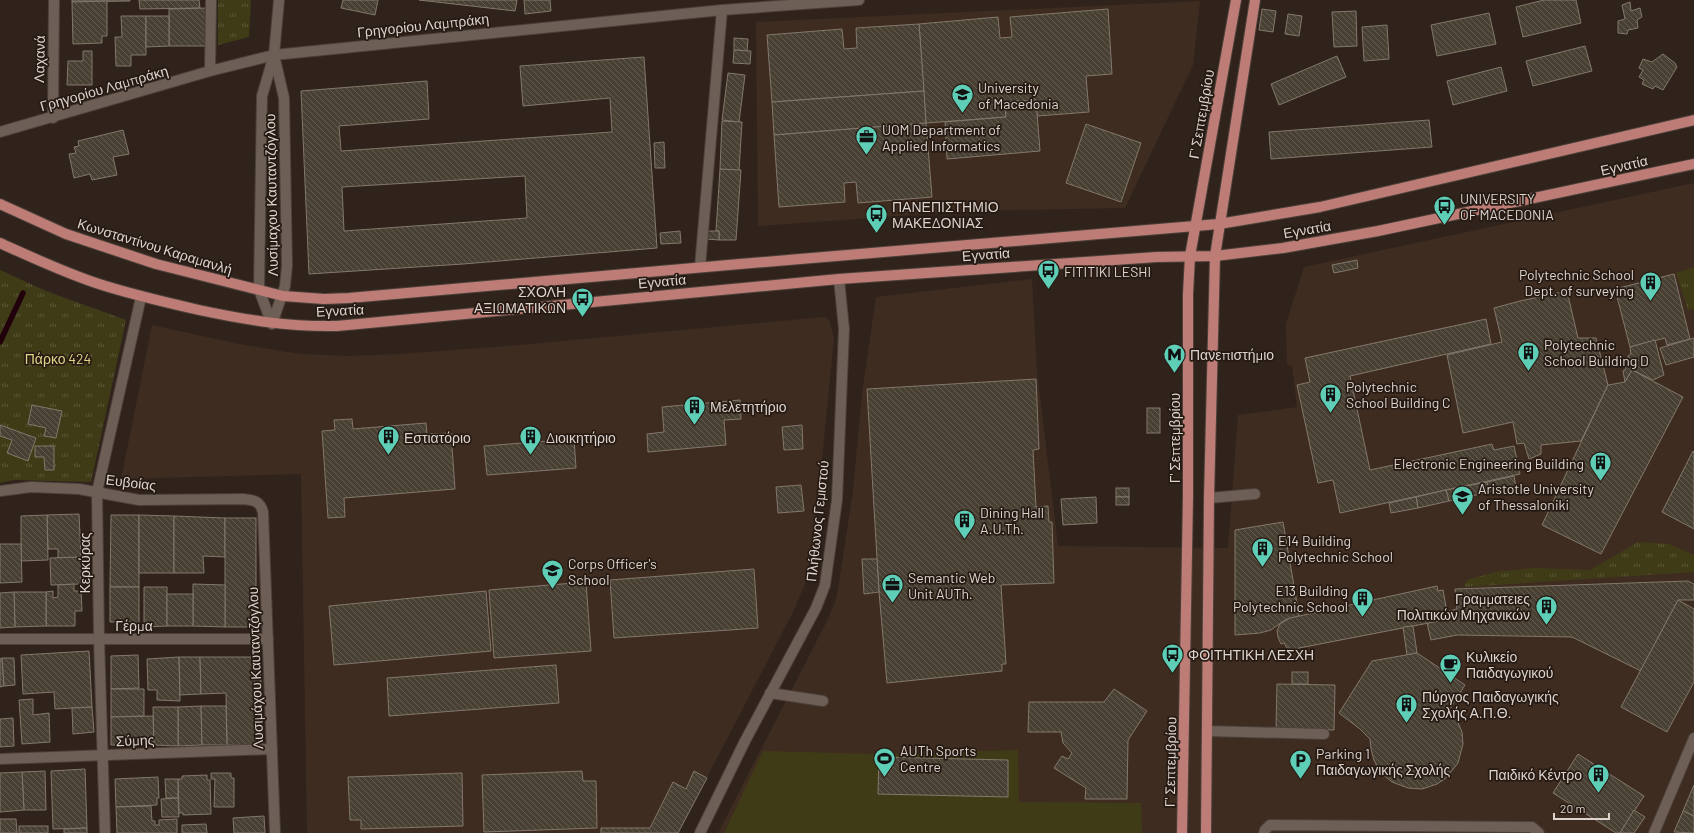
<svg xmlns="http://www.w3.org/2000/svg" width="1694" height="833" font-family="Barlow,sans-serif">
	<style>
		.built { fill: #3f2c21 }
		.park { fill: url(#park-tufts) }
		.garden { fill: #403b17 }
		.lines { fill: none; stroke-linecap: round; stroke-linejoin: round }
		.stream { stroke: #21000c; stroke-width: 5.5 }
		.building { fill: url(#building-back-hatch); stroke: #82786a; fill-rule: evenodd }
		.minor-casing { stroke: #4b413a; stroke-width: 12 }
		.major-casing { stroke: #4b413a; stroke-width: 12 }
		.minor { stroke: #6e5f56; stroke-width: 10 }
		.major { stroke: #bd7c75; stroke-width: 10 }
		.labels { text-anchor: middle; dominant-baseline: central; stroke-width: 3.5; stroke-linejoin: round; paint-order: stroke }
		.street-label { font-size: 14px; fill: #ddd4cf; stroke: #261a13 }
		.poi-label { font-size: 14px; fill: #ddd4cf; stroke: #261a13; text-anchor: start }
		.park-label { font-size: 14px; fill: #dfd486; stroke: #261a13 }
	</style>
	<defs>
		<pattern id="park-tufts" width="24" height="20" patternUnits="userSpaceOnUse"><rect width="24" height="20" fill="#403b17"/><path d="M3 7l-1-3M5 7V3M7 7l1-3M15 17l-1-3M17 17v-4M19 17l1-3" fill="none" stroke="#5b5638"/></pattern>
		<pattern id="building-back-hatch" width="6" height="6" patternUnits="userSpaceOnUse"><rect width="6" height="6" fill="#494034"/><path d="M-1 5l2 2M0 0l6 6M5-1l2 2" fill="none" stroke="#635b50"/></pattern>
	</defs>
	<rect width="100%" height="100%" fill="#30231c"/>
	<g class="built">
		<path d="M1200,1L1193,65L1125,208L967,211L758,226L756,22Z"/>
		<path d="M1694,183V833H718L828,619L837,596L853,491L862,393L876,297L1032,279L1037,371L1058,546L1228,548L1238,415L1297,407L1292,366L1287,365L1286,324L1304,267Z"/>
		<path d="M824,317L829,320L834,338L811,570L793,612L678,833H307L301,474L121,479L152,325L239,344L280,351L302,354L347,356L399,354L519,345Z"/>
	</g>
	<g class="park">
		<path d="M218,0H251L249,37L218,45Z"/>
		<path d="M1694,267V309L1688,310L1676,273Z"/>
		<path d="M0,270L46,291L126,320L91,482L14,480L0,483Z"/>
		<path d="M1638,542L1669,544L1694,555V572L1464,587L1467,580L1495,572L1535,568L1590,570Z"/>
	</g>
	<path class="garden" d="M1018,750L1019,802L1141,803L1142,833H724L763,751L875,754Z"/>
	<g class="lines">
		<path class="stream" d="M0,342L23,293"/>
	</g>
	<g class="building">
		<path d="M72,0H130V1L72,2Z"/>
		<path d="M139,0H199L200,8L140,9Z"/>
		<path d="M343,0H378L375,15L341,8Z"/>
		<path d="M419,0H517L515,11Z"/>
		<path d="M524,0H550L551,11L525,14Z"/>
		<path d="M1544,0H1576L1581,23L1523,37L1516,7Z"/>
		<path d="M107,1V36H102V43L73,44L72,2Z"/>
		<path d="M1630,2L1631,11L1640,8L1642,17L1637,20L1638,28L1628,30L1627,34L1618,33V21L1625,19L1622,5Z"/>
		<path d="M209,8L210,46H169V9Z"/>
		<path d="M1108,9L1112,74L1086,76L1089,112L1037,116L1036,100L1005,102L1006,117L926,123L919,24L998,17L1000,38L1012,37L1010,17Z"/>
		<path d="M1262,9L1276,11L1273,32L1259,30Z"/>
		<path d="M1356,11L1357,46L1334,47L1332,12Z"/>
		<path d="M1489,13L1496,44L1437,56L1431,25Z"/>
		<path d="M1288,14L1302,16L1299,36L1285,34Z"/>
		<path d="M121,16H146V55H131V66H116L115,37H122Z"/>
		<path d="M146,16H169V46L146,47Z"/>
		<path d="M919,24L924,91L772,102L767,35L842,29L844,49L857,48L856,28Z"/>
		<path d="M1387,25L1389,59L1364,61L1362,27Z"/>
		<path d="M734,38L748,39L747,51L734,50Z"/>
		<path d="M1585,46L1592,71L1533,86L1526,61Z"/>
		<path d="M734,50L751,51L750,64L733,63Z"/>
		<path d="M83,51H92V85H67L68,61H83Z"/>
		<path d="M1663,54L1675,63L1677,67L1663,90L1655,86L1653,89L1642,84L1644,80L1639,77L1643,70L1639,68L1643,59L1652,62Z"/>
		<path d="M1337,56L1346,77L1279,105L1271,84Z"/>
		<path d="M644,57L657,248L463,264L309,274L301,91L427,81L429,119L339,126L341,151L612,132L610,98L523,106L520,66ZM525,176L527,218L344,231L342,187Z"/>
		<path d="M1501,67L1507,91L1453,105L1447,81Z"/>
		<path d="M728,73L745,75L739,122L722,120Z"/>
		<path d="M924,91L926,123L774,135L772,102Z"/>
		<path d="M1036,100L1040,151L947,159L945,122L1006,117L1005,102Z"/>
		<path d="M1429,120L1432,147L1271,159L1269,132Z"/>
		<path d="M722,121L742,122L739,171L720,169Z"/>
		<path d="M926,123L932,197L858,203L856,182L844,183L845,202L779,207L774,135Z"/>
		<path d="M1086,124L1141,143L1121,202L1066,183Z"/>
		<path d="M123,130L129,154L113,157L117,175L92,180L90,174L74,178L69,154L76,153L74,147L79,146L78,141Z"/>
		<path d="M664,142L665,168H655L654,143Z"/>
		<path d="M720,169L741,170L736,240H719V231H716Z"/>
		<path d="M680,231L681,243L661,244L660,233Z"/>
		<path d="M707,231H719V240L706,239Z"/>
		<path d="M1357,260L1358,268L1334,273L1332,265Z"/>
		<path d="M1674,274L1690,339L1667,345L1665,338L1630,347L1615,289Z"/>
		<path d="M1567,291L1578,338H1596L1608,385L1581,441L1541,445V454L1529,459L1524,443L1517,444L1513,422L1463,433L1447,355L1502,342L1494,308L1520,301Z"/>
		<path d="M1486,319L1491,344L1350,376L1370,470L1492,444L1494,450L1514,446L1520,474L1340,513L1333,480L1318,483L1297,385L1310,382L1305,358Z"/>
		<path d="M1694,338V357L1666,365L1660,348Z"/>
		<path d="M1655,340L1664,375L1653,380L1632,370L1625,382L1623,371L1626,369L1625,362L1628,360V356L1631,354L1630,347Z"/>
		<path d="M1632,370L1683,397L1601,554L1542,525L1608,385L1625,382Z"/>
		<path d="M1036,379L1039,449L1033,450L1036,507L1048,506L1049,522H1052L1054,583L1001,585L1006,664H1002V671L887,683L879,592L867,389Z"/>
		<path d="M740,400L741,419L724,420L726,445L648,452L647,434L664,432L662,407Z"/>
		<path d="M32,405L62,411L56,438L44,436L46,428L28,424Z"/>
		<rect x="1147" y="408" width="13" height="25"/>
		<path d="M352,419L353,429L426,423L427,434L451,433L455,489L344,498L345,517L328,518L322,431L335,430L334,420Z"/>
		<path d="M0,425L36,438L28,461L7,453L12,440L0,436Z"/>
		<path d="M802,425L803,449L784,450L782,427Z"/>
		<path d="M574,439L576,468L487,475L484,446Z"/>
		<path d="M35,446H54V470H45L44,457H35Z"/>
		<path d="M1693,451L1694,452V529L1662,512Z"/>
		<path d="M1514,476L1516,487L1489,492L1487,482Z"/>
		<path d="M1487,482L1489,492L1449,501L1446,490Z"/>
		<path d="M801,485L804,511L778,513L776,487Z"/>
		<rect x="1116" y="488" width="13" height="9"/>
		<path d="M1446,490L1449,501L1418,508L1416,497Z"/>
		<path d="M1096,497L1097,523L1063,525L1061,499Z"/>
		<rect x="1116" y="497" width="13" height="8"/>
		<path d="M1416,497L1418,508L1391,513L1389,503Z"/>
		<path d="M79,514L81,557L58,558V549H48L47,515Z"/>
		<path d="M47,515L48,560L21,561V516Z"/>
		<path d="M111,515H139V587H110Z"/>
		<path d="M139,515L174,516V573H139Z"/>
		<path d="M174,516L225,518V557L203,556L204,573H174Z"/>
		<rect x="225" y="518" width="31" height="109"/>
		<path d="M1283,522L1299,615L1296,618L1286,619L1271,630L1260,633L1235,635V530Z"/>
		<path d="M0,544H21L22,582L0,583Z"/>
		<path d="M81,557V584L51,585L50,558Z"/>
		<path d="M862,559H877L879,592L864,594Z"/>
		<path d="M754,569L758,628L614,638L610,580Z"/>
		<path d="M1688,581L1694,584V600H1678L1641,671L1572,637L1457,635L1431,640L1427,623L1449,618V611L1457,609L1455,589Z"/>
		<path d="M586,582L591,651L494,658L489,590Z"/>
		<path d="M74,584V591H81L82,611H75V626H46V592L53,591V598L58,597V585Z"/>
		<path d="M193,584L225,585V627L193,626Z"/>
		<path d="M1437,586L1438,591L1443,590L1447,612L1437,613L1439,621L1294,649L1287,648L1284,643L1281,644L1278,637L1277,631L1280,624L1290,618Z"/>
		<path d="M110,587H139V627H127V622H110Z"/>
		<path d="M144,587H167V626L144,627Z"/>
		<path d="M486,591L491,651L334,665L329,606Z"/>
		<path d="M14,592H46V626L15,627Z"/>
		<path d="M14,592L15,627L0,628V593Z"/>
		<rect x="167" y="594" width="26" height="32"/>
		<path d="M1678,600L1694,609V682L1667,732L1621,707Z"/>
		<path d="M1413,626L1417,653L1407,655L1403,627Z"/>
		<path d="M89,651L92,707L55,709L54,692L23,694L21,655Z"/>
		<path d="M1417,653L1465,685L1450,709L1457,720L1462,732L1463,744L1458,763L1446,778L1437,784L1422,789L1408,788L1392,782L1380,772L1374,760L1371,749L1370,739L1360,729L1339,713L1372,661Z"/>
		<path d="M138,655L139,688L111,689V656Z"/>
		<path d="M179,657L180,701L157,700V690H148L147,659Z"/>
		<path d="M179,657H200L201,694L180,695Z"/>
		<path d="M200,657H260L263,744L227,745L226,693L201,694Z"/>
		<path d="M2,658L4,686L0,687V659Z"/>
		<path d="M2,658H14L15,685L4,686Z"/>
		<path d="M556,665L559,703L389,716L387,678Z"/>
		<rect x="1292" y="672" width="16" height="12"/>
		<path d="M1277,684L1335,685L1334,730L1276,729Z"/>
		<path d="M111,689H144V716L111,717Z"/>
		<path d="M1114,689L1147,711L1128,740L1127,799H1085L1086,788L1054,768L1062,756L1068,759L1072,753L1063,743L1061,732H1028L1029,702H1104Z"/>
		<path d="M33,699V715L49,713L50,742L22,744L19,700Z"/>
		<path d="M201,706L202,745L178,746V707Z"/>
		<path d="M201,706H226L227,745H202Z"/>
		<path d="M92,707L94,732L73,734L72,708Z"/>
		<path d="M153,707H178V746L154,745Z"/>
		<path d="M153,716L154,745H111V717Z"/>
		<path d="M13,718L14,746L0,747V719Z"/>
		<path d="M1578,754L1644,796L1620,833H1616L1553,793Z"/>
		<path d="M879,757L1008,760V797L878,794Z"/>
		<path d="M85,769L87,828L53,829L51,771Z"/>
		<path d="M45,771L46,810H24L22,772Z"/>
		<path d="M582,771L583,781H596L597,828L484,832L482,775Z"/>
		<path d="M694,771L707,778L678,833H601V828H650L673,782L686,789Z"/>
		<path d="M22,772L24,810L0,812V773Z"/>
		<path d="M211,773H231V778H234V807H214L215,779H211Z"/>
		<path d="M462,773L463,826L361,829V820H350L348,777Z"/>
		<path d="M207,775V780H210L211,814L183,815V813H179L178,779H182V776Z"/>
		<path d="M158,777L159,798H157V805L116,807L115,779Z"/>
		<path d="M165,779H178V798H166Z"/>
		<path d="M1694,785V816L1683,811Z"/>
		<path d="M178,798L179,817H162L161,799Z"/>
		<path d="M151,806L152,821H155V825H159V820L177,819V833H117L116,807Z"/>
		<path d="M1634,810L1645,817L1634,833H1620Z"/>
		<path d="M1683,811L1694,816V833L1674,832Z"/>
		<path d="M264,816L265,833H234L233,818Z"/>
		<path d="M0,819H16L17,833H0Z"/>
		<path d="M206,824L207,833H182V825Z"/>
		<rect x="19" y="826" width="29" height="7"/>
		<path d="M87,828V833H64V829Z"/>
	</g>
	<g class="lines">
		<defs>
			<g id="minor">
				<path d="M210,71L211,0"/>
				<path d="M53,118L54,0"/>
				<path d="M0,132L210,71L274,55L722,10L859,0"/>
				<path d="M700,267L722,10"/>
				<path d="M272,324L259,290L262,96L274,55L279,0"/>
				<path d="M272,324L285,286L287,266L284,98L274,55"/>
				<path d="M0,491L31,487L79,489L139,500L243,499C254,500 260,501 263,512L275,833"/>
				<path d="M1209,498L1255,494"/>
				<path d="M0,639H268"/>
				<path d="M770,693L823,701"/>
				<path d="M1207,731L1324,734"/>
				<path d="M0,759L272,749"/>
				<path d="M105,833L99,639L97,492L141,297"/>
				<path d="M700,833L745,741L816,608L825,585L837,500L844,329L839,279"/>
				<path d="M1264,833L1265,830L1270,825L1532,827L1539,833"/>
				<path d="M1654,833L1694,738"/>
			</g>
			<g id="major">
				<path d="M0,204L66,234L156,264L283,296L324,299L349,298L740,264L1219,224L1320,207L1694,120"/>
				<path d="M0,243C31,257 63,272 96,283C129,294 164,302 199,310C246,320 288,327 337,326L839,279L1157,257L1215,256L1283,248L1378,231L1694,164"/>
				<path d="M1182,833L1188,496V294L1190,256L1236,0"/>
				<path d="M1206,833L1209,498L1215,256L1255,0"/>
			</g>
		</defs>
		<use href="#minor" class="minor-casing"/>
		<use href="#major" class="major-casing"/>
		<use href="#minor" class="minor"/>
		<use href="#major" class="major"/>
	</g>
	<defs>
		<symbol id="university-pin" viewBox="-11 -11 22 30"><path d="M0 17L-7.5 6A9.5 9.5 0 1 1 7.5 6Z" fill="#5eceb7" stroke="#261a13"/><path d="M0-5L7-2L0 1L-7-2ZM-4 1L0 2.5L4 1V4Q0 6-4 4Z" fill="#111"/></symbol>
		<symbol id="office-pin" viewBox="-11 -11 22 30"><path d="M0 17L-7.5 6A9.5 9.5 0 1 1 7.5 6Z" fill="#5eceb7" stroke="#261a13"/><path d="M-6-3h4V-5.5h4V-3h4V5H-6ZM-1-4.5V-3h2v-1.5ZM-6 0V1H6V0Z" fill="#111"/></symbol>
		<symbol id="bus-pin" viewBox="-11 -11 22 30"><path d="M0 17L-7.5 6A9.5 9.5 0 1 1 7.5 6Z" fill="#5eceb7" stroke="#261a13"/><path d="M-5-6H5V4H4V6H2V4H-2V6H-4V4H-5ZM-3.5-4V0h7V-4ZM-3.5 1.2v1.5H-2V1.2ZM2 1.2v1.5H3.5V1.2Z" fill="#111"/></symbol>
		<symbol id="building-pin" viewBox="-11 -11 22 30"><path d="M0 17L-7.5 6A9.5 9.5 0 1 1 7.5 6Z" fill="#5eceb7" stroke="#261a13"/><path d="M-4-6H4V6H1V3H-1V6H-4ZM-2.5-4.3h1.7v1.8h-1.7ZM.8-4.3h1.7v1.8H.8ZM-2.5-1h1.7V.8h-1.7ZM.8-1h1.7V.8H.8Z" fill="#111"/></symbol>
		<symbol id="metro-pin" viewBox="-11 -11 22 30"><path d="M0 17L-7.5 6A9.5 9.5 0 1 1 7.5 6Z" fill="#5eceb7" stroke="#261a13"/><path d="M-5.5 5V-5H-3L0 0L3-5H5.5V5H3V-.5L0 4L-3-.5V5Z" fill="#111"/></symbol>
		<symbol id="cafe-pin" viewBox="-11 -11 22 30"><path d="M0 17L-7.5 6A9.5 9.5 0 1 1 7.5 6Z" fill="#5eceb7" stroke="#261a13"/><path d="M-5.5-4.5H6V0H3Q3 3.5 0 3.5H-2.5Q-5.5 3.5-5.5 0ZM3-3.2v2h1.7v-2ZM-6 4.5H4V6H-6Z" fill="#111"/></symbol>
		<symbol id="stadium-pin" viewBox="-11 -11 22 30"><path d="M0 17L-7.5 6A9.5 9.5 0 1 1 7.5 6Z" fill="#5eceb7" stroke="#261a13"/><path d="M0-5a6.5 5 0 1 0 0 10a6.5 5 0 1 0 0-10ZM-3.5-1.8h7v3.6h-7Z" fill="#111"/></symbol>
		<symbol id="parking-pin" viewBox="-11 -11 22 30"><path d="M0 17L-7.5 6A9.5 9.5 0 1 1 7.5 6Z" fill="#5eceb7" stroke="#261a13"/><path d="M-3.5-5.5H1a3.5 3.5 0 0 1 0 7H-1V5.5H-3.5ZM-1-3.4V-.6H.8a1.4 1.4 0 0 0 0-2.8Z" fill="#111"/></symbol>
	</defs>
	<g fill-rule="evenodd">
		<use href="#university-pin" x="950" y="82" width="25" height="34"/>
		<use href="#office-pin" x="854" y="124" width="25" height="34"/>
		<use href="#bus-pin" x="1432" y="194" width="25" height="34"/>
		<use href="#bus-pin" x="864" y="202" width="25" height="34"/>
		<use href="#bus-pin" x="1036" y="258" width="25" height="34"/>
		<use href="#building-pin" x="1638" y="270" width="25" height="34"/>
		<use href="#bus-pin" x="570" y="286" width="25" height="34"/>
		<use href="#building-pin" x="1516" y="340" width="25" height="34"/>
		<use href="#metro-pin" x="1162" y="342" width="25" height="34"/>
		<use href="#building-pin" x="1318" y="382" width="25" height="34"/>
		<use href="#building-pin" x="682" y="394" width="25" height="34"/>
		<use href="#building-pin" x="376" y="424" width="25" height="34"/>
		<use href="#building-pin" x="518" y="424" width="25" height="34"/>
		<use href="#building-pin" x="1588" y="450" width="25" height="34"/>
		<use href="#university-pin" x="1450" y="484" width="25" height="34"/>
		<use href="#building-pin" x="952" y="508" width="25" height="34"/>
		<use href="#building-pin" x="1250" y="536" width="25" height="34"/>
		<use href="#university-pin" x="540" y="558" width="25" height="34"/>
		<use href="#office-pin" x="880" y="572" width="25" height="34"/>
		<use href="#building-pin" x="1350" y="586" width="25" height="34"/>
		<use href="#building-pin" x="1534" y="594" width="25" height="34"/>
		<use href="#bus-pin" x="1160" y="642" width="25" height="34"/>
		<use href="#cafe-pin" x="1438" y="652" width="25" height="34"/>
		<use href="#building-pin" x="1394" y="692" width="25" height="34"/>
		<use href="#stadium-pin" x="872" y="746" width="25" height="34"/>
		<use href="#parking-pin" x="1288" y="748" width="25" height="34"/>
		<use href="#building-pin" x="1586" y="762" width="25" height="34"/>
	</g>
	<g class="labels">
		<g class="street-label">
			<text transform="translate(423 25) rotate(-6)">Γρηγορίου Λαμπράκη</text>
			<text transform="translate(39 59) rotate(-89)">Λαχανά</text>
			<text transform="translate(104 88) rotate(-16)">Γρηγορίου Λαμπράκη</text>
			<text transform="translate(1201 114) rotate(-80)">Γ' Σεπτεμβρίου</text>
			<text transform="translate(1624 165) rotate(-13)">Εγνατία</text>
			<text transform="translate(271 195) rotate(-91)">Λυσίμαχου Καυταντζόγλου</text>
			<text transform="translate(1307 229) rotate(-10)">Εγνατία</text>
			<text transform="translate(155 246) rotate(17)">Κωνσταντίνου Καραμανλή</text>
			<text transform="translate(986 254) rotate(-4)">Εγνατία</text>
			<text transform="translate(662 281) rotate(-5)">Εγνατία</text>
			<text transform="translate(340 310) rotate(-3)">Εγνατία</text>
			<text transform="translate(1174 438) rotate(-90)">Γ' Σεπτεμβρίου</text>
			<text transform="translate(131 482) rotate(7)">Ευβοίας</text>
			<text transform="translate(817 521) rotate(-84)">Πλήθωνος Γεμιστού</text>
			<text transform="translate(84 563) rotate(-90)">Κερκύρας</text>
			<text x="134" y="625">Γέρμα</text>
			<text transform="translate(255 668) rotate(-92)">Λυσιμάχου Καυταντζόγλου</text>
			<text transform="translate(135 740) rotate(-2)">Σύμης</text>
			<text transform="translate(1170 762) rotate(-89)">Γ' Σεπτεμβρίου</text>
		</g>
		<g class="poi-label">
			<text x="978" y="87">University<tspan x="978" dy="16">of Macedonia</tspan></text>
			<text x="882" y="129">UOM Department of<tspan x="882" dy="16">Applied Informatics</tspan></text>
			<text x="1460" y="198">UNIVERSITY<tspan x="1460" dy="16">OF MACEDONIA</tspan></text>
			<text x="892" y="206">ΠΑΝΕΠΙΣΤΗΜΙΟ<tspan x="892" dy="16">ΜΑΚΕΔΟΝΙΑΣ</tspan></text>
			<text x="1064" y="271">FITITIKI LESHI</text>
			<text x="1634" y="274" text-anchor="end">Polytechnic School<tspan x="1634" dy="16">Dept. of surveying</tspan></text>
			<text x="566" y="291" text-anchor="end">ΣΧΟΛΗ<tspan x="566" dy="16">ΑΞΙΩΜΑΤΙΚΩΝ</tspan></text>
			<text x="1544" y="344">Polytechnic<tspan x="1544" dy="16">School Building D</tspan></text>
			<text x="1190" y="354">Πανεπιστήμιο</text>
			<text x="1346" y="386">Polytechnic<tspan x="1346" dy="16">School Building C</tspan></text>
			<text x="710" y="406">Μελετητήριο</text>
			<text x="404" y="437">Εστιατόριο</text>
			<text x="546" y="437">Διοικητήριο</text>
			<text x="1584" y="463" text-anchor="end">Electronic Engineering Building</text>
			<text x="1478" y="488">Aristotle University<tspan x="1478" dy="16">of Thessaloniki</tspan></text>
			<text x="980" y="512">Dining Hall<tspan x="980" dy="16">A.U.Th.</tspan></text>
			<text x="1278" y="540">E14 Building<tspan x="1278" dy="16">Polytechnic School</tspan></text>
			<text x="568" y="563">Corps Officer's<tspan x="568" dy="16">School</tspan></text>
			<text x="908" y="577">Semantic Web<tspan x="908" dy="16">Unit AUTh.</tspan></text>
			<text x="1348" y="590" text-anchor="end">E13 Building<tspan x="1348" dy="16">Polytechnic School</tspan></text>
			<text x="1530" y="598" text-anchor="end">Γραμματειες<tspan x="1530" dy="16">Πολιτικών Μηχανικών</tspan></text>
			<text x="1188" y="654">ΦΟΙΤΗΤΙΚΗ ΛΕΣΧΗ</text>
			<text x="1466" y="656">Κυλικείο<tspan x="1466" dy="16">Παιδαγωγικού</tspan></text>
			<text x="1422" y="696">Πύργος Παιδαγωγικής<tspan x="1422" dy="16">Σχολής Α.Π.Θ.</tspan></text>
			<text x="900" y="750">AUTh Sports<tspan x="900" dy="16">Centre</tspan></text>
			<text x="1316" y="753">Parking 1<tspan x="1316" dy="16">Παιδαγωγικής Σχολής</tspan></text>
			<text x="1582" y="774" text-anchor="end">Παιδικό Κέντρο</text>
		</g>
		<g class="park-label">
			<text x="58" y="358">Πάρκο 424</text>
		</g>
	</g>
	<path d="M1554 813v6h55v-6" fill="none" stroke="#ddd4cf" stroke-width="2"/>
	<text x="1560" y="813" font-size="12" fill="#ddd4cf" stroke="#261a13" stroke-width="3" paint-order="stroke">20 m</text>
</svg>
